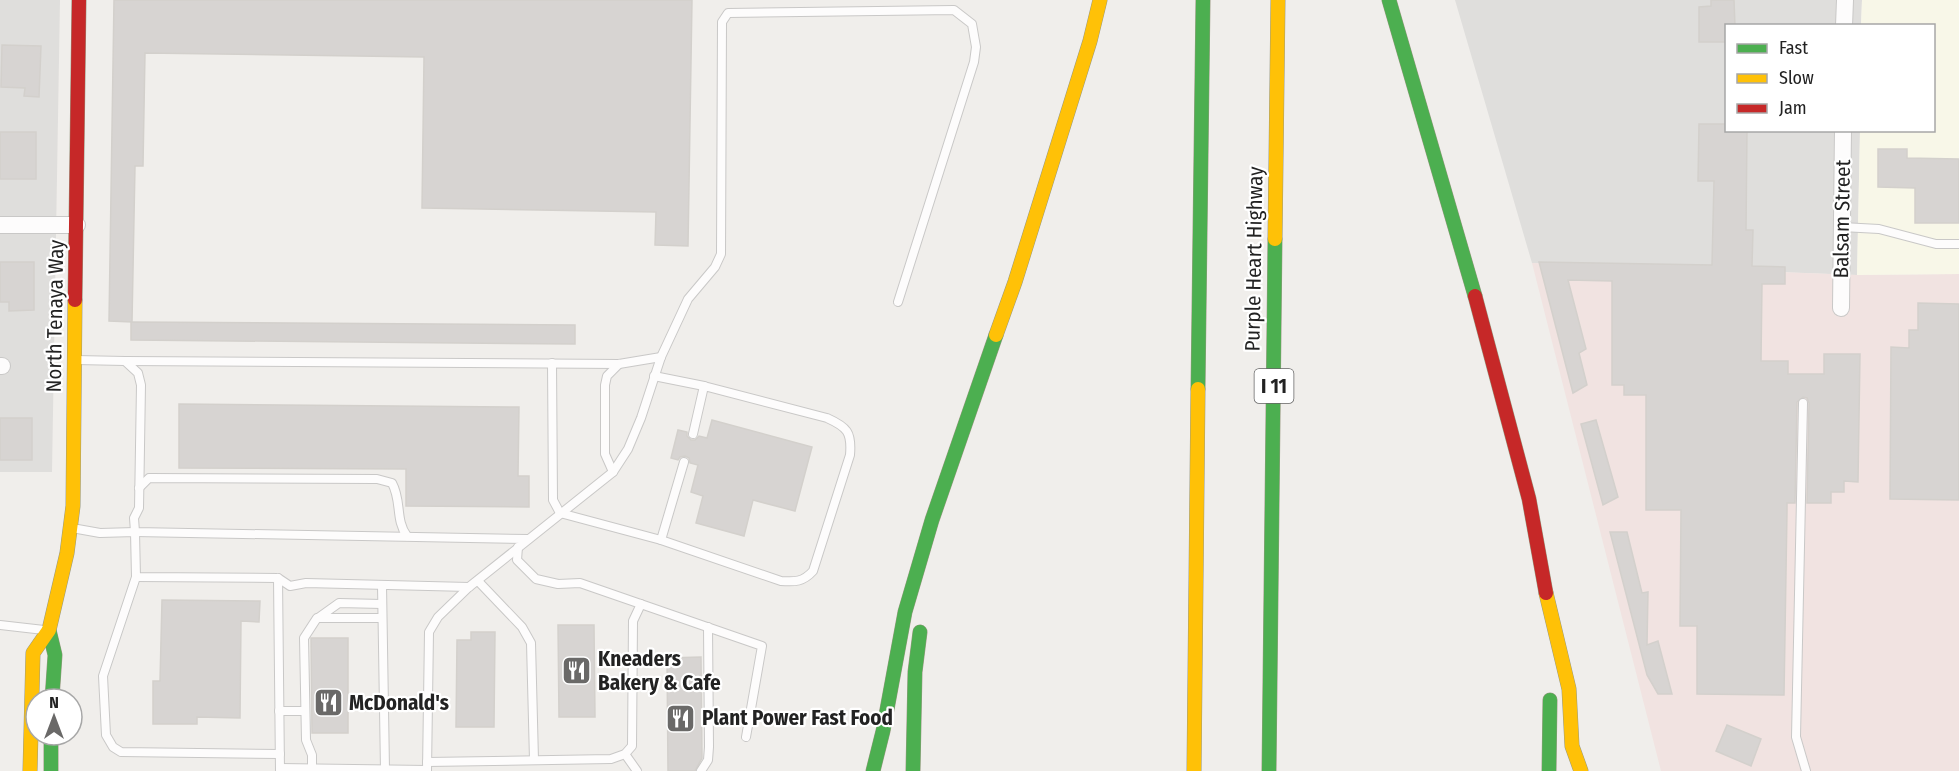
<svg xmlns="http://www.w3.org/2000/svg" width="1959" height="771" font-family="'Fira Sans Condensed',sans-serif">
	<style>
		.residential { fill: #dfdedc }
		.commercial { fill: #f1e3e1 }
		.education { fill: #f8f7e8 }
		.building { fill: #d7d4d2; stroke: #d3d0cc; stroke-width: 1.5 }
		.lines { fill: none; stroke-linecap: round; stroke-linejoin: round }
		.lane-casing { stroke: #c9c8c7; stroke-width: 10 }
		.street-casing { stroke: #c9c8c7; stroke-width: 18 }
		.fast-casing { stroke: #999a82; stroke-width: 15 }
		.slow-casing { stroke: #999a82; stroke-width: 15 }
		.jam-casing { stroke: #999a82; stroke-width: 15 }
		.lane { stroke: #fdfcfc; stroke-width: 8 }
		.street { stroke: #fdfcfc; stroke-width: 16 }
		.fast { stroke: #4caf50; stroke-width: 14 }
		.slow { stroke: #ffc107; stroke-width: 14 }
		.jam { stroke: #c62828; stroke-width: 14 }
		.labels { text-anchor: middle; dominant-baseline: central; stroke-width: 4.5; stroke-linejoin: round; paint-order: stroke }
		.shield { fill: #fff; stroke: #646464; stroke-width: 1.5 }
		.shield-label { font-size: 20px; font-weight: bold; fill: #222 }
		.street-label { font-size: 21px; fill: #222; stroke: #fff }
		.poi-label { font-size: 21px; font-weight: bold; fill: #222; stroke: #fff; text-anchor: start }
	</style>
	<rect width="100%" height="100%" fill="#f0eeeb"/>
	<g class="residential">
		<path d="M0,0H60L52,472H0Z"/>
		<path d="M1455,0H1862L1861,25L1726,26V130L1860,131L1857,275L1532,263Z"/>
	</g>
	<path class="commercial" d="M1532,263L1857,275L1959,274V771H1661Z"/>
	<path class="education" d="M1862,0H1959V274L1857,275L1860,131L1934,130V26L1861,25Z"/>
	<g class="building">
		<path d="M114,0H692L688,246L655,245L656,212L422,208L424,57L145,53L143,166H135L132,322L109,321Z"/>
		<path d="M1711,0H1734L1735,26H1726V42H1699V7L1711,6Z"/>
		<path d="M2,45L41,46L39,97L24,96L25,88L1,87Z"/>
		<path d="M1699,124H1726V130H1747L1746,230H1753L1752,266L1785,267V284H1762L1761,361H1788V374H1824V354H1860L1858,482L1844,481V492H1831V503H1807L1809,403L1807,398L1803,397L1797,402L1795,503H1787V511L1784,695L1697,694V626H1680L1681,510H1646V395H1624V385H1612V281L1568,280L1586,349L1579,353L1587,385L1573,393L1539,262L1712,265L1714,181H1698Z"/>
		<rect x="0" y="132" width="36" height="47"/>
		<path d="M1878,149H1907V158L1959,159V223H1915V188L1878,187Z"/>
		<path d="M0,262H34V310L9,311V302H0Z"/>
		<path d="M1918,303L1959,304V500L1890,499L1891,347L1909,348V330H1918Z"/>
		<path d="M131,322L575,325V344L131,340Z"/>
		<path d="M179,404L519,407L518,476H529V507L406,506V469L179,468Z"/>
		<rect x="0" y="418" width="32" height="42"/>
		<path d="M712,420L812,447L795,511L753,500L744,536L696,523L703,496L691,492L698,465L690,463L689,458L685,456L680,457L678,460L671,458L678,430L687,432V436L691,440H695L699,436L707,438Z"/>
		<path d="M1596,420L1618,497L1603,505L1581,424Z"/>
		<path d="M1610,532H1627L1642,593L1648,592L1647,645L1658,641L1672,694H1658L1647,675Z"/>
		<path d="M162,600L260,601L259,622L241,621L240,718L197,717V724H153V681H160Z"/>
		<path d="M558,625H594L595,717H559Z"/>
		<path d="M471,632H495L494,727H456L457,640H471Z"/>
		<path d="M311,638H348V733H312Z"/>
		<path d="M701,657L702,758L695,771H668L667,658Z"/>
		<path d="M1727,725L1761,739L1751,766L1716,751Z"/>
	</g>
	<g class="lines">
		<defs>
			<g id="lane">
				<path d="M1842,227L1879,229L1936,244H1959"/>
				<path d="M76,360L125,361L138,373L141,385L139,508L134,518L135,532L528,539"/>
				<path d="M125,361L619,364L661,357"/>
				<path d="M552,363L553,500L560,513L661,540L781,581C795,582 803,582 813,571L850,455C852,432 847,427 827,418L704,386L693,434"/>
				<path d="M654,376L704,386"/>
				<path d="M1803,403L1796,737L1806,771"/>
				<path d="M613,472L605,454V385L607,376L619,364"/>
				<path d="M139,488L149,478L377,479L392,483C402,501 395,520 407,536"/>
				<path d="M72,528L100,533L135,532L136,577L278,578L280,771"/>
				<path d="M661,540L684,462"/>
				<path d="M518,547L517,560L536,579L558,584L580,583L762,646L746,737"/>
				<path d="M136,577L103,676L106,735L113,747L121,752L280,754"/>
				<path d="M278,578L290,586L306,583L469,587"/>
				<path d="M478,581L522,627L531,643L534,760"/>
				<path d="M382,585L385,770"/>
				<path d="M318,618L339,603L382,604"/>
				<path d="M0,625L44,630"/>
				<path d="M279,711H305"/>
				<path d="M625,754L637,771"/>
				<path d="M427,762L611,759L625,754L632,746L633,621L641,604"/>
				<path d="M280,768L427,770"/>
				<path d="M312,769V755L306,740L304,638L317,618H382"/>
				<path d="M427,771L429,632L438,617L469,587L613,472L628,449L641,418L661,357L688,299L715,267L721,254L722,22L728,13L954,10L972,24L976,47L974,62L898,302"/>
				<path d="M701,771L708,760L709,747L708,627"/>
			</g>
			<g id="street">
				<path d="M1844,26L1845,0"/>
				<path d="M0,225H77"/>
				<path d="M1841,308L1843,130"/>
				<path d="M0,366H2"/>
			</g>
			<g id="fast">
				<path d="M1389,0L1475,296"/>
				<path d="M1198,389L1203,0"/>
				<path d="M49,630L55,655L52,699"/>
				<path d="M51,735V771"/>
				<path d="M873,771L883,731L905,612L932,520L996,335"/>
				<path d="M913,771L915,672L920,632"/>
				<path d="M1269,771L1275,239"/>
				<path d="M1549,771L1550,700"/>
			</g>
			<g id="slow">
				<path d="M1275,239L1278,0"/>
				<path d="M996,335L1015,282L1090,41L1100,0"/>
				<path d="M1546,593L1569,689L1572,746L1581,771"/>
				<path d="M30,771L33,653L49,630L67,553L73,506L75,300"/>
				<path d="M1194,771L1198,389"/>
			</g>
			<g id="jam">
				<path d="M1475,296L1529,499L1546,593"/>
				<path d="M75,300L79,0"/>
			</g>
		</defs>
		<use href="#lane" class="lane-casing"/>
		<use href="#street" class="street-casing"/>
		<use href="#fast" class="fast-casing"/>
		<use href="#slow" class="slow-casing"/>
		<use href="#jam" class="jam-casing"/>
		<use href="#lane" class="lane"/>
		<use href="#street" class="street"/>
		<use href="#fast" class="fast"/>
		<use href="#slow" class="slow"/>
		<use href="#jam" class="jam"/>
	</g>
	<defs>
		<symbol id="restaurant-square" viewBox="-11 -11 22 22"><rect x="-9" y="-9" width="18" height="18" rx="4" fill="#6a6968" stroke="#fff"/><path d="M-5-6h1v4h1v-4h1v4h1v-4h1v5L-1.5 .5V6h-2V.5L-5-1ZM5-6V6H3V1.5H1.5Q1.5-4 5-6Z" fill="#fff"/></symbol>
	</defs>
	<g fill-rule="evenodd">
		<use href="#restaurant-square" x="560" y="654" width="33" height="33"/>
		<use href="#restaurant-square" x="312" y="686" width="33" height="33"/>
		<use href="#restaurant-square" x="664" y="702" width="33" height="33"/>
	</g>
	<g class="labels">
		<rect class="shield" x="1254.5" y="369" width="39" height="34" rx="4.5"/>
		<g class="shield-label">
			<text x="1274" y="386">I 11</text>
		</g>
		<g class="street-label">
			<text transform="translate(1842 219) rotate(-89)">Balsam Street</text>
			<text transform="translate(1254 259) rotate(-89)">Purple Heart Highway</text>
			<text transform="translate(55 316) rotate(-89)">North Tenaya Way</text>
		</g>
		<g class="poi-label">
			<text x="598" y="659">Kneaders<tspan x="598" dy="24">Bakery &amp; Cafe</tspan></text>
			<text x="349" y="703">McDonald's</text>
			<text x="702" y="718">Plant Power Fast Food</text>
		</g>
	</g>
	<rect x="1725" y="24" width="210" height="108" fill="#ffffff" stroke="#a7a7a7" stroke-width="1.5"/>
	<rect x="1737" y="44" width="30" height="9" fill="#4caf50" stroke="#a7a7a7" stroke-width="1.5"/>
	<text x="1779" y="54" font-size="18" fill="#222222">Fast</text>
	<rect x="1737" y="74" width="30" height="9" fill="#ffc107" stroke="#a7a7a7" stroke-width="1.5"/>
	<text x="1779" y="84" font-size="18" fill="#222222">Slow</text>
	<rect x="1737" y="104" width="30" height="9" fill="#c62828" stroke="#a7a7a7" stroke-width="1.5"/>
	<text x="1779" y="114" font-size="18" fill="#222222">Jam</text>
	<g transform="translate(54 717)"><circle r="28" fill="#ffffff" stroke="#a7a7a7" stroke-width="1.5"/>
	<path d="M0-4.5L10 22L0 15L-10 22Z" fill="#6a6968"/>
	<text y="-9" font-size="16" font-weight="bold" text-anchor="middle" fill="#222222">N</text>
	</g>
</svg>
